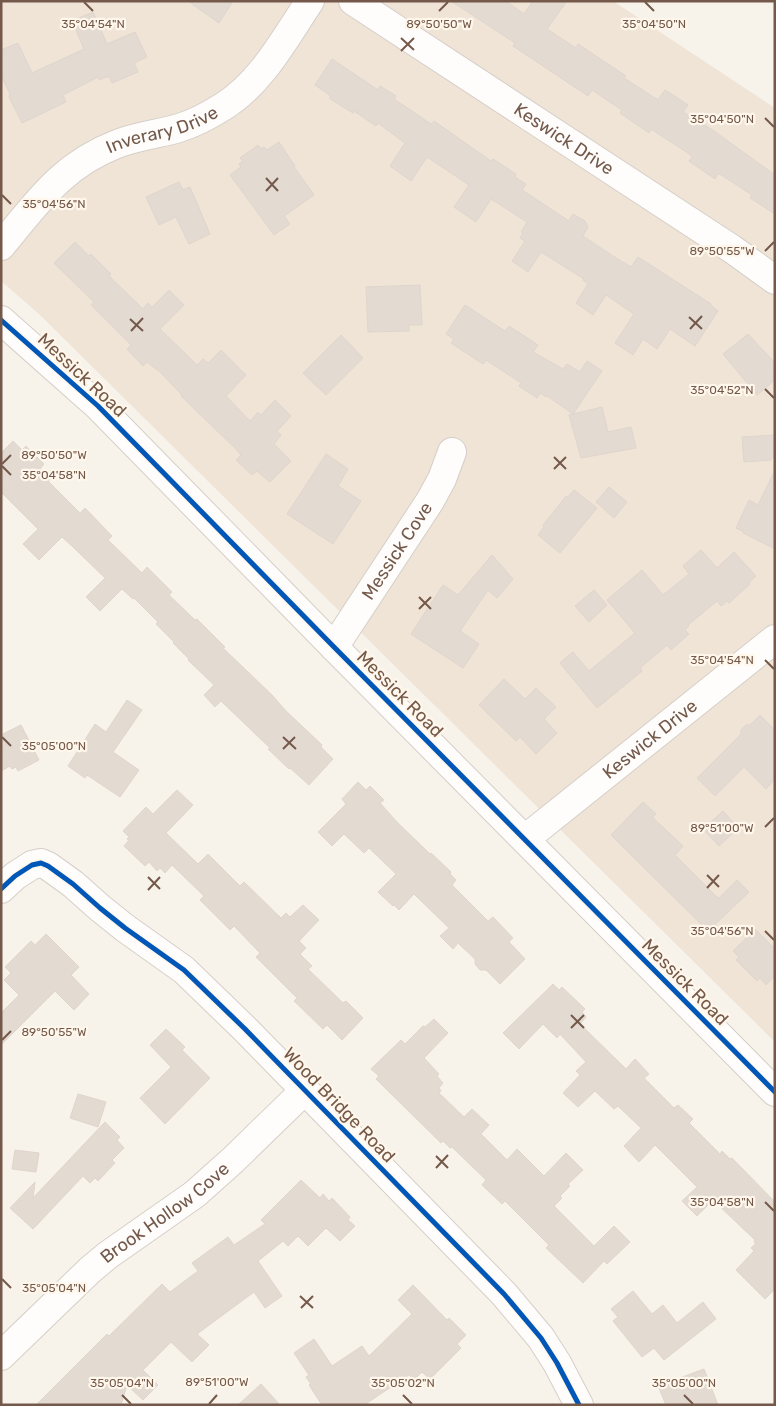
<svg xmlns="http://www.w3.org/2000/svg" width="776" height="1406" font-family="Rubik,sans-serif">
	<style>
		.residential { fill: #f0e4d7 }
		.building { fill: #e3dad2; stroke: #e0d5cc }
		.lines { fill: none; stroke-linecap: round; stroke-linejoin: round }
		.minor-casing { stroke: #d6cfc8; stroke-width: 30 }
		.minor { stroke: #fefdfc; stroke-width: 28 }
		.cycleway-casing { stroke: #fff7eb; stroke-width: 8 }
		.cycleway { stroke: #0057b8; stroke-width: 5 }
		.ticks { fill: none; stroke: #74594a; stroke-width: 2 }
		.labels { text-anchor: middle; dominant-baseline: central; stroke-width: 4.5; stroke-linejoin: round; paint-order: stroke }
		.street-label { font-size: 18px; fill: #74594a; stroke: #fff7eb }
		.ticks-label { font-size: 12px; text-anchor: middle; fill: #74594a; stroke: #fff7eb; stroke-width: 4.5; stroke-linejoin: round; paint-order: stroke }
	</style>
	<rect width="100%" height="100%" fill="#f7f2ea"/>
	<path class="residential" d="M1,1H613L775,108V1042L39,314L1,281Z"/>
	<g class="building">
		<path d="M188,1H233L219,23Z"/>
		<path d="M451,1H506L524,14L533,1H567L547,29L576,48L578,44L626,76L624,78L658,100L665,90L682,101L688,105L683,112L714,131L775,175V214L750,198L752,195L720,174H718L715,179L689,161L692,157L691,155L651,129L649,133L620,113L622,110L592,90L588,96L513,46L515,43Z"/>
		<path d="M93,12L107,44L135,32L147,57L134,63L138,72L112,83L109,76L99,80L98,77L63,95L66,102L22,123L9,97L10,94L1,75V50L18,43L32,73L84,49L72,21Z"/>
		<path d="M332,59L378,90L380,86L396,96L394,99L431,124L434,121L491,161L493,159L516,174L515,177L526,184L522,190L569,221L573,214L585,221L588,227L583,236L613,256L631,267L638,257L711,304L710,305L718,311L695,346L670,329L657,349L643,339L633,355L615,343L634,314L606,295L593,315L576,303L588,284L583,280L584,279L541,252L528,272L512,261L525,241L520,238L523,233L521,232L527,222L491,199L476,222L454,207L469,185L427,157L411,181L390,166L405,143L378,123L376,126L354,111L353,113L348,110L329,98L331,96L315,85Z"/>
		<path d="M279,142L295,166L294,167L314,195L284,216L290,224L274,235L230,175L241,167L239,164L243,161L240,158L258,145L261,149L264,147L267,150Z"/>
		<path d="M179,182L183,190L190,187L210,234L189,244L176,217L159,225L146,197Z"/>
		<path d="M75,242L89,256L91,254L111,274L109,276L143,309L148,303L152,307L169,290L184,305L160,329L197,365L203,359L208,363L221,350L246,375L226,396L250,421L258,412L261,415L275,400L291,416L277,431L281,435L274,444L291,461L270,482L257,471L252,475L236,460L241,455L236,449L181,396L182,395L160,372L147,362L143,366L127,349L131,345L91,305L94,302L54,263Z"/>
		<path d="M420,285L422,325H409V331L368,332L366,287Z"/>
		<path d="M465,305L505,331L509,326L538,345L533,352L563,369L567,364L580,372L587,361L602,371L573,414L547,396L546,397L540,393L537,398L519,386L521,383L486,360L483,364L451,343L454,339L446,334Z"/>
		<path d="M748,334L775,363V380L757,395L723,354Z"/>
		<path d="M341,335L363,358L326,395L303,373Z"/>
		<path d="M602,407L608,432L631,427L636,448L581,458L569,415Z"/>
		<path d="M775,435V457L771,458V460L744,462L742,437Z"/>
		<path d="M13,441L22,450L26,446L44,464L40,469L50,479L48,481L80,513L85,508L112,536L108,540L142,573L147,567L172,592L169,595L195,620L197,619L225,647L223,648L272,695L285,710L322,745L321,747L333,759L309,785L290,768L289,769L268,749L270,748L221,701L215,707L204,695L214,685L188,660L189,659L173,643L174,642L156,624L158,622L134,598L133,599L122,589L100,611L86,597L105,578L72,546L62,537L39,560L23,544L38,529L1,492V453Z"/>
		<path d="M326,454L348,469L338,486L361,501L333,544L287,514Z"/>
		<path d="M775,470V549L743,533L744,532L736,528L749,500L758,505Z"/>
		<path d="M609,487L627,502L614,518L596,502Z"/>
		<path d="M574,490L597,508L560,553L538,535L544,527L543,525L552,514L566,496L568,497Z"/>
		<path d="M701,550L717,568L734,552L756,576L749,582L750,584L729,603L727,601L721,606L717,601L688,625L689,626L685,630L689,634L671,650L667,645L640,668L642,671L597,708L560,663L573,652L589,671L635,633L607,600L642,570L663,595L689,574L683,566Z"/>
		<path d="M492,555L513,579L497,598L488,590L460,631L479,644L463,668L411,634L443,585L458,595Z"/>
		<path d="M594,590L607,605L589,622L575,606Z"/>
		<path d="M504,679L525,699L536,688L556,707L544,719L557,733L536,754L520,737L516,741L479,705Z"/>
		<path d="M127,700L142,710L113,752L139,770L120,797L87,775L85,778L68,766L95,724L106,732Z"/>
		<path d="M760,715L775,730V779L766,789L744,767L715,796L697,778L741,734V730L746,725H750Z"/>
		<path d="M21,725L39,760L18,771L16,767L12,769L10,766L1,771V735Z"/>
		<path d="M358,782L366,790L370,786L384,800L380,803L396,821L430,854L431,853L451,872L450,874L456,880L452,885L488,921L493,917L513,938L509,942L525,959L500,984L486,970H480L475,964V959L458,943L453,949L440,936L449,928L414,894L399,910L394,905L393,906L378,892L396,874L369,848L364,853L344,834L332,846L318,832L346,804L342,799Z"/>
		<path d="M177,790L193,805L166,833L198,864L208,854L240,886L244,882L281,918L286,913L290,917L303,905L319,920L299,941L306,948L300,954L312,966L308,969L343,1003L346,1001L363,1018L342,1040L327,1025L323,1029L294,1001L297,998L256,957L260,953L234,926L230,930L200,900L204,896L172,865L165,873L160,868L157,871L149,862L145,866L124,846L129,840L127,839L129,837L123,831L146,807L153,814Z"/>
		<path d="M643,802L656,814L652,817L683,846L675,855L716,896L719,898L737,880L749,892L708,931L611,835Z"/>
		<path d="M723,811L738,828L719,846L703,829Z"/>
		<path d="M755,929L775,949V976L766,985L760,978L757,981L736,960L739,957L733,951Z"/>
		<path d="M46,934L79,967L71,975L89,994L74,1010L55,991L1,1045V1013L19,995L4,980L11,973L5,967L31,941L35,945Z"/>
		<path d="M553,984L559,990L562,987L585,1009L582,1012L586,1017L580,1024L626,1069L635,1059L649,1074L644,1078L674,1108L678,1105L693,1119L689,1123L720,1154L722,1151L730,1159L732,1158L775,1202V1289L765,1299L736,1270L754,1251L751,1248L756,1243L754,1242L755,1240L713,1200L697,1216L682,1201L697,1187L655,1145L639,1162L624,1146L641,1128L618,1106L614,1109L595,1091L578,1107L563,1093L580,1075L576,1071L586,1062L560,1034L557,1038L543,1024L519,1049L503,1033Z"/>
		<path d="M434,1019L448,1033L424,1058L439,1074L437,1076L443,1083L439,1088L441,1091L439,1093L464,1117L472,1109L489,1125L481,1134L507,1160L517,1149L544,1176L566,1153L583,1170L568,1184L570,1186L560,1196L562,1198L554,1206L594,1246L614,1226L630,1242L607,1264L604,1261L583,1283L546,1248L549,1245L505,1201L502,1204L482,1185L486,1180L452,1147L450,1148L443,1141L441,1143L376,1079L379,1076L371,1069L401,1040L405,1044L423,1026L425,1027Z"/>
		<path d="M166,1029L185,1047L182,1050L210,1078L165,1124L140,1098L171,1067L150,1045Z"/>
		<path d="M78,1094L106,1102L98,1127L70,1118Z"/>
		<path d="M105,1122L120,1137L117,1140L124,1148L112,1160L115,1163L98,1181L95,1178L90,1183L83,1176L33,1229L10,1208L35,1182L33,1198Z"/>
		<path d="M15,1150L39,1153L36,1172L12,1169Z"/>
		<path d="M301,1180L320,1198L323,1194L329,1201L332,1198L350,1217L348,1220L355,1226L340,1241L326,1228L308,1246L298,1236L288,1246L283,1241L258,1261L282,1296L265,1308L254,1292L197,1334L209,1345L192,1362L171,1342L143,1370L158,1385L143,1400L127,1385L121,1405H36L107,1334L109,1336L162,1284L170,1292L198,1271L192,1263L228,1237L234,1245L265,1224L261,1220Z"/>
		<path d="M413,1285L447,1320L449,1318L466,1335L457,1344L461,1348L430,1379L422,1372L414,1380L409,1375L364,1405H322L309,1385L311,1384L306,1377L309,1375L294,1353L314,1339L332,1366L362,1346L369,1356L412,1314L398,1300Z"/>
		<path d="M633,1291L652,1314L663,1305L677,1323L703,1302L716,1319L664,1360L654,1348L642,1357L613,1321L618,1317L611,1309Z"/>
		<path d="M704,1369L718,1405H666L658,1386Z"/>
		<path d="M261,1384L280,1405H238Z"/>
	</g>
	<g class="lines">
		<defs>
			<g id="minor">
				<path id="s1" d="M353,1L732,249L775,280"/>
				<path id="s2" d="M1,246C37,203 62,165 117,144C137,136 159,134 179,128C195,123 210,115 224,106C262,82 285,38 310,1"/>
				<path d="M1,320L98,406L334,647L775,1092"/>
				<path id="s3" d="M334,647L430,501L442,479L452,452"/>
				<path id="s4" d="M525,839L775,639"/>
				<path d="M1,889L15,876L32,865L41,863L48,866L73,884L100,908L125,928L184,970L245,1029L504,1294L541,1338L557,1363L579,1405"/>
				<path id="s5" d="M1,1356L90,1270L108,1255L195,1194L233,1160L305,1090"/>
			</g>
		</defs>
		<use href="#minor" class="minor-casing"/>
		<use href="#minor" class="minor"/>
		<defs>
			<g id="cycleway">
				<path d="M1,320L98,406L334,647L775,1092"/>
				<path d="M1,889L15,876L32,865L41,863L48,866L73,884L100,908L125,928L184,970L245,1029L504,1294L541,1338L557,1363L579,1405"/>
			</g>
		</defs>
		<use href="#cycleway" class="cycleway-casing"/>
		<use href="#cycleway" class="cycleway"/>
	</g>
	<path class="ticks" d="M84,2L93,11M645,2L654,11M439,11L448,2M401,38L414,50M401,51L414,38M765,118L774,127M266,178L278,191M266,191L278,178M2,195L11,204M765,251L774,242M689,317L702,329M130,319L143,331M690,329L702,316M131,331L143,318M765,389L774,398M554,457L566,469M2,464L11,455M2,466L11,475M554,469L566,457M419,597L431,609M419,609L431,597M765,660L774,669M2,737L11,746M283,737L296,749M283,749L295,737M765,827L774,818M707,875L719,887M148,877L160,889M707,888L719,875M148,890L160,877M765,931L774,940M571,1015L584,1028M571,1028L584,1015M2,1040L11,1031M436,1156L448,1168M436,1168L448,1155M765,1202L774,1211M2,1279L11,1288M300,1296L313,1308M301,1308L313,1296M122,1395L131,1404M403,1395L412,1404M684,1395L693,1404M209,1404L217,1395"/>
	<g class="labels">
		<g class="street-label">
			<text stroke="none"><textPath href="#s2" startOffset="204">Inverary Drive</textPath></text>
			<text stroke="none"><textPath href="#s1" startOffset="252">Keswick Drive</textPath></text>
			<text transform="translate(82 375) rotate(43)">Messick Road</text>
			<text stroke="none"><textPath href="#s3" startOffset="115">Messick Cove</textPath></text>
			<text transform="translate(400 694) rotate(45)">Messick Road</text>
			<text stroke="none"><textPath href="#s4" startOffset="160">Keswick Drive</textPath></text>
			<text transform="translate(685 982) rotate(45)">Messick Road</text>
			<text transform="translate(339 1105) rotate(46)">Wood Bridge Road</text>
			<text stroke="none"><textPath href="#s5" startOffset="218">Brook Hollow Cove</textPath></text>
		</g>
	</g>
	<g class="ticks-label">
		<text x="93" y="28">35°04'54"N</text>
		<text x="654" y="28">35°04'50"N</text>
		<text x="439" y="28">89°50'50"W</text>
		<text x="722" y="123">35°04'50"N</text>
		<text x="54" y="208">35°04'56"N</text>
		<text x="722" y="255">89°50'55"W</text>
		<text x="722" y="394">35°04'52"N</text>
		<text x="54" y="459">89°50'50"W</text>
		<text x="54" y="479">35°04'58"N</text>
		<text x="722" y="664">35°04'54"N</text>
		<text x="54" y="750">35°05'00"N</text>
		<text x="722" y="832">89°51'00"W</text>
		<text x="722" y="935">35°04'56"N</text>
		<text x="54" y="1036">89°50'55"W</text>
		<text x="722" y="1206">35°04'58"N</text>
		<text x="54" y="1292">35°05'04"N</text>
		<text x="217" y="1386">89°51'00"W</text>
		<text x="122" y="1387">35°05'04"N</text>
		<text x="403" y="1387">35°05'02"N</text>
		<text x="684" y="1387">35°05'00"N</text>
	</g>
	<rect width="776" height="1406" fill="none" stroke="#74594a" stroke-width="5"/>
</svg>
